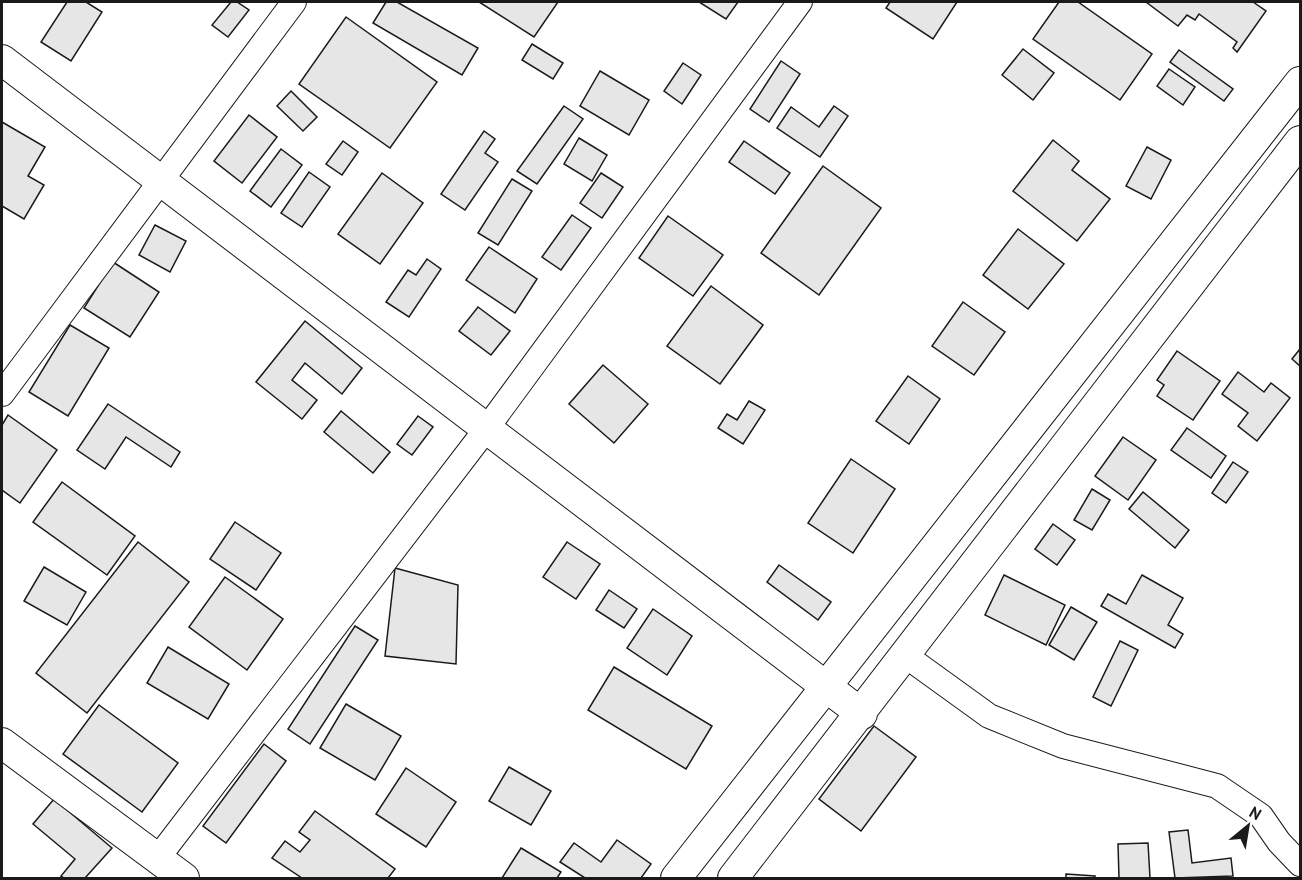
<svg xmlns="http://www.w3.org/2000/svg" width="1302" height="880" font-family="'PT Sans',sans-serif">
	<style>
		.building { fill: #e6e6e6; stroke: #1a1a1a; stroke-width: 1.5 }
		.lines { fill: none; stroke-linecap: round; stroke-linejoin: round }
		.minor-casing { stroke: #1a1a1a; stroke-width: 26 }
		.tertiary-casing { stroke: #1a1a1a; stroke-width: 32 }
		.minor { stroke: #fff; stroke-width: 24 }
		.tertiary { stroke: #fff; stroke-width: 30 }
	</style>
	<rect width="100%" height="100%" fill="#fff"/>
	<g class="building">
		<path d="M67,2H86L102,12L71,61L41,42Z"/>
		<path d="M231,2H237L249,10L228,37L212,25Z"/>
		<path d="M386,2H397L478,48L462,75L373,23Z"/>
		<path d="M479,2H558L534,37Z"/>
		<path d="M699,2H738L726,19Z"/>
		<path d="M890,2H957L933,39L886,8Z"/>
		<path d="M1059,2H1078L1152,54L1120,100L1033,39Z"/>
		<path d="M1146,2H1253L1266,11L1237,52L1233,48L1237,42L1199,14L1195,20L1187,15L1178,26Z"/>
		<path d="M346,17L437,82L390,148L299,84Z"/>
		<path d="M532,44L563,63L553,79L522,60Z"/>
		<path d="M1023,49L1054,73L1033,100L1002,75Z"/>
		<path d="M1179,50L1233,89L1224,101L1170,62Z"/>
		<path d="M781,61L800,74L769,122L750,109Z"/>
		<path d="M683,63L701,75L682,104L664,91Z"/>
		<path d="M1169,69L1195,87L1183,105L1157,86Z"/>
		<path d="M600,71L649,100L629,135L580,106Z"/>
		<path d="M291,91L317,117L303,131L277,106Z"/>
		<path d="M564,106L583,119L537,184L517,171Z"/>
		<path d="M834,106L848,116L820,157L777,128L791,107L819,127Z"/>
		<path d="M249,115L277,137L242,183L214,161Z"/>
		<path d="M2,122L45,147L28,176L44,185L24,219L2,206Z"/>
		<path d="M484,131L495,139L485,153L498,162L465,210L441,194Z"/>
		<path d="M579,138L607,155L592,181L564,164Z"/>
		<path d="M1053,140L1079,161L1072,170L1110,199L1077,241L1013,191Z"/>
		<path d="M343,141L358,152L342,175L326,164Z"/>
		<path d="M744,141L790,173L775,194L729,162Z"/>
		<path d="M1147,147L1171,160L1151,199L1126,186Z"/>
		<path d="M281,149L302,165L271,207L250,191Z"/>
		<path d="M823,166L881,208L819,295L761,253Z"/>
		<path d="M309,172L330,187L302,227L281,213Z"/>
		<path d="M382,173L423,203L380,264L338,234Z"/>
		<path d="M601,173L623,187L602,218L580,203Z"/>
		<path d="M512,179L532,191L498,245L478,233Z"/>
		<path d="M572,215L591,228L561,270L542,257Z"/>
		<path d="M668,216L723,255L693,296L639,258Z"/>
		<path d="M155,225L186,241L170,272L139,255Z"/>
		<path d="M1018,229L1064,264L1028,309L983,275Z"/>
		<path d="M489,247L537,279L515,313L466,280Z"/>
		<path d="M427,259L441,269L409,317L386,302L408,270L416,275Z"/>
		<path d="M113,262L159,292L130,337L84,308Z"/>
		<path d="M711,286L763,325L720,384L667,346Z"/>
		<path d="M963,302L1005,332L974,375L932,346Z"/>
		<path d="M478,307L510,331L491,355L459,331Z"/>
		<path d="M305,321L362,368L342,394L305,363L292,380L317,400L302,419L256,382Z"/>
		<path d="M70,325L109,348L68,416L29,392Z"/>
		<path d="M1300,349V366L1292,359Z"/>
		<path d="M1177,351L1220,381L1193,420L1157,396L1164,385L1157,380Z"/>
		<path d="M603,365L648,404L614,443L569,404Z"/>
		<path d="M1238,372L1264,392L1271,383L1290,398L1257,441L1238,426L1248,413L1222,394Z"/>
		<path d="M908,376L940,399L909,444L876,421Z"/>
		<path d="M749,401L765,410L743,444L718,428L727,414L737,420Z"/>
		<path d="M108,404L180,452L171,467L126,437L105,469L77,450Z"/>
		<path d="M341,411L390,452L373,473L324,432Z"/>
		<path d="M8,415L57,450L20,503L2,490V425Z"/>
		<path d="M418,416L433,427L412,455L397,444Z"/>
		<path d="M1187,428L1226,456L1211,478L1171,450Z"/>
		<path d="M1123,437L1156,460L1128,500L1095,476Z"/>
		<path d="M851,459L895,489L853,553L808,523Z"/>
		<path d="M1233,462L1248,472L1226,503L1212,493Z"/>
		<path d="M62,482L135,536L107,575L33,522Z"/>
		<path d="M1092,489L1110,500L1092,530L1074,520Z"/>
		<path d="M1143,492L1189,530L1175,548L1129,509Z"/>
		<path d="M235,522L281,553L256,590L210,559Z"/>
		<path d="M1053,524L1075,540L1057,565L1035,549Z"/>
		<path d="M138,542L189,582L87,713L36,673Z"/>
		<path d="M567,542L600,564L576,599L543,577Z"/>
		<path d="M779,565L831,602L818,620L767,582Z"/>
		<path d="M44,567L86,592L67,625L24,601Z"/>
		<path d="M395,568L458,585L456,664L385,656Z"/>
		<path d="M1004,575L1065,605L1046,645L985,615Z"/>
		<path d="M1142,575L1183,598L1168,625L1183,634L1175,648L1101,606L1108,594L1126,604Z"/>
		<path d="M225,577L283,619L247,670L189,627Z"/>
		<path d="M609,590L637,609L624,628L596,610Z"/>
		<path d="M1071,607L1097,622L1074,660L1049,645Z"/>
		<path d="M653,609L692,636L667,675L627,648Z"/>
		<path d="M355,626L378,640L310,744L288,729Z"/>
		<path d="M1120,641L1138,650L1111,706L1093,697Z"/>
		<path d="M168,647L229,684L208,719L147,683Z"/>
		<path d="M614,667L712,726L686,769L588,710Z"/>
		<path d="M346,704L401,736L375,780L320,748Z"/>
		<path d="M99,705L178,763L142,812L63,754Z"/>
		<path d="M874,726L916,757L861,831L819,799Z"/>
		<path d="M264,744L286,761L226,843L203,826Z"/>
		<path d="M509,767L551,791L531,825L489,801Z"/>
		<path d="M406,768L456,802L426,847L376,814Z"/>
		<path d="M54,799L112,848L85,878H64L61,876L75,859L33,824Z"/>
		<path d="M315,811L395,869L388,878H302L272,858L285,841L300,852L310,840L299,832Z"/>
		<path d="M1188,830L1192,863L1231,858L1233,876L1175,878L1169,832Z"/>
		<path d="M617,840L651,864L641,878H585L560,862L574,843L601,862Z"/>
		<path d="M1148,843L1150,878H1119L1118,844Z"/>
		<path d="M521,848L561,872L557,878H502Z"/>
		<path d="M1066,874L1095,876V878H1066Z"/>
	</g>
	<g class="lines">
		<defs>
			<g id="minor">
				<path d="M2,394L294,2"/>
				<path d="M906,656L989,716L1063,746L1217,786L1261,816L1279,842L1300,864"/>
				<path d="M157,859L487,428L800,2"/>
			</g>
			<g id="tertiary">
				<path d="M2,60L862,714"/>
				<path d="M2,743L184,878"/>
				<path d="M676,878L1300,82"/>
				<path d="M733,878L1300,141"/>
			</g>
		</defs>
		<use href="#minor" class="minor-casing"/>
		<use href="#tertiary" class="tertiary-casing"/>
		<use href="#minor" class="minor"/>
		<use href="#tertiary" class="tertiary"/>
	</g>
	<rect width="1302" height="880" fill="none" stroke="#1a1a1a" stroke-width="6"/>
	<g transform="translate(1248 826) rotate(30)" stroke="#ffffff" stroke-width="4.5" paint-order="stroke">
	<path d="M0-4.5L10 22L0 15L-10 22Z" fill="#1a1a1a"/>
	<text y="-9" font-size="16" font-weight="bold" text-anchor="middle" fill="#1a1a1a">N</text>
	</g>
</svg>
